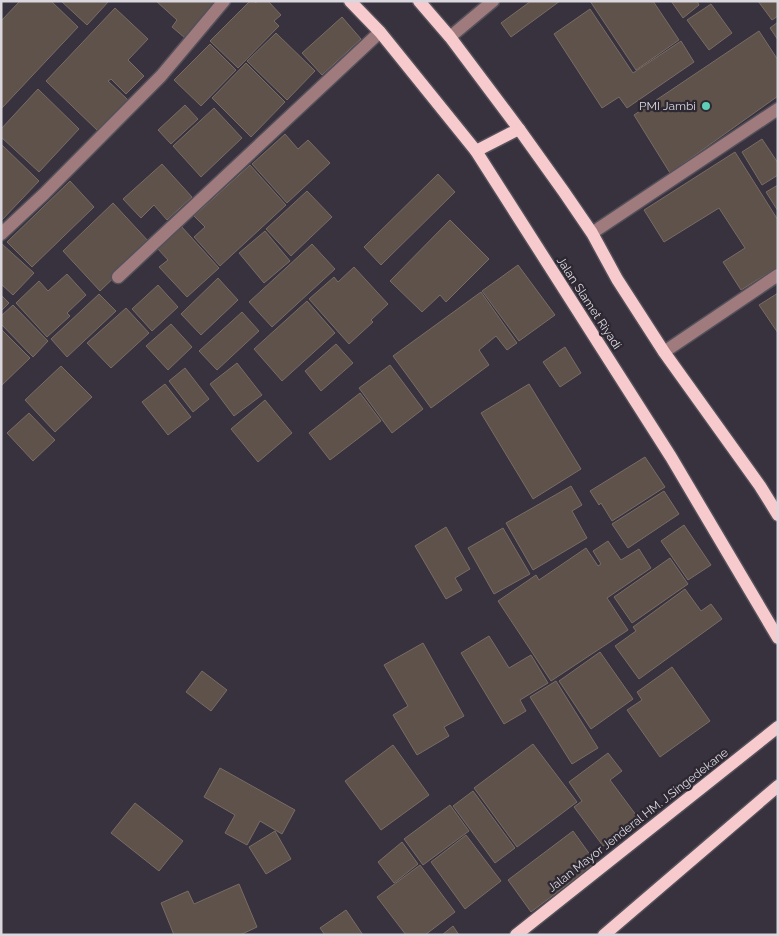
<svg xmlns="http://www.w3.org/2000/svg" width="779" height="936" font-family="Raleway,sans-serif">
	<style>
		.building { fill: #5e524b; stroke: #796c65 }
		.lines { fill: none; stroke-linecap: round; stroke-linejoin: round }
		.minor-casing { stroke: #54505a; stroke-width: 15 }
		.major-casing { stroke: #54505a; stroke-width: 15 }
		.minor { stroke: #9f7b7e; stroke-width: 12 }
		.major { stroke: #f7cacd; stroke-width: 12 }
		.poi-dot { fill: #5eceb7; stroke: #2d2832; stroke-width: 2 }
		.labels { text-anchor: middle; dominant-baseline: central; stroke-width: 4.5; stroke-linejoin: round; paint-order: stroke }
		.poi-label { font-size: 12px; fill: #dad7de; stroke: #2d2832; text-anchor: end }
		.street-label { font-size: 12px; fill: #dad7de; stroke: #2d2832 }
	</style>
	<rect width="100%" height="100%" fill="#37323d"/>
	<g class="building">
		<path d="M20,1H51L78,27L1,109V21Z"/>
		<path d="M61,1H109L87,25Z"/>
		<path d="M156,1H217L185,38L172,27L177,20Z"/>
		<path d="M250,1H254L256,3L257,1H268L281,15L274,21L279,26L238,68L210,41Z"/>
		<path d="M531,1H560L511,37L501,23Z"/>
		<path d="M590,1H653L679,40L636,70Z"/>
		<path d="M671,1H697L699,5L683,18Z"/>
		<path d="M758,1H778V16L772,20Z"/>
		<path d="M711,4L732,33L709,50L687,20Z"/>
		<path d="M115,8L148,39L128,60L144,76L126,94L111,79L108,81L128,100L98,131L46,81Z"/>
		<path d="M590,9L633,73L681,41L694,62L627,108L619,97L602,108L554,34Z"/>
		<path d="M342,17L361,39L322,75L302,53Z"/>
		<path d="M778,22V40L770,28Z"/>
		<path d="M759,31L778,60V96L670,173L634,115Z"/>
		<path d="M276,33L315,71L287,100L247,61Z"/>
		<path d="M210,44L236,70L201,106L174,80Z"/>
		<path d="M246,63L285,102L251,137L212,98Z"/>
		<path d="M38,89L79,129L39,172L1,137V129Z"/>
		<path d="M185,105L198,119L171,144L158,130Z"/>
		<path d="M214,108L242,138L201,177L173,146Z"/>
		<path d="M285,134L298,149L308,140L330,163L287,203L252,164Z"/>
		<path d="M762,139L778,163V175L762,185L742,152Z"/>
		<path d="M1,144L39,181L1,221Z"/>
		<path d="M735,152L778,220V267L741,290L723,262L745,248L719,208L664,242L644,210Z"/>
		<path d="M162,164L192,197L167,220L154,205L141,218L123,199Z"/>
		<path d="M250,165L286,205L220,266L194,237L205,227L194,216Z"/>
		<path d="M438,174L455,192L381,265L364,247Z"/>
		<path d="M70,181L94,207L32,267L7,242Z"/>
		<path d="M778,185V211L766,192Z"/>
		<path d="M307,191L332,217L291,256L266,229Z"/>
		<path d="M113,203L150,243L100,291L63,251Z"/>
		<path d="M450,220L489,259L446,302L440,295L422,312L390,281Z"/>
		<path d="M181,226L219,268L187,297L159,267L168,260L157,248Z"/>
		<path d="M265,231L290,261L264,283L239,253Z"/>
		<path d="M2,244L34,273L13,295L1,284V246Z"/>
		<path d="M312,244L335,269L272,327L249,302Z"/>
		<path d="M518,265L555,315L519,341L482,291Z"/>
		<path d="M354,267L388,304L371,320L373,322L349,344L309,299L334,277L338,282Z"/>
		<path d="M67,274L86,295L67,313L70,316L47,337L16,303L39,281L48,291Z"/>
		<path d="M218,278L238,300L201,335L181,314Z"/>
		<path d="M158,285L178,307L152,331L132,309Z"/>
		<path d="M481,292L517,343L507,350L496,336L479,350L489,365L431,408L393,356Z"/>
		<path d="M778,293V333L759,305Z"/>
		<path d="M99,294L116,311L67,357L51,339Z"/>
		<path d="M1,295L9,303L1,311Z"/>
		<path d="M307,301L335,333L282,381L254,349Z"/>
		<path d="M13,305L48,341L33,357L1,324V316Z"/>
		<path d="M126,308L149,333L111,368L87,343Z"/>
		<path d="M242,312L259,331L217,370L199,351Z"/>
		<path d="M171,324L192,347L168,370L146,346Z"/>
		<path d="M1,329L30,358L1,386Z"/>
		<path d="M336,344L353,363L321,391L305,371Z"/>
		<path d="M565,347L581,373L560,387L543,362Z"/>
		<path d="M237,363L262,395L234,416L210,384Z"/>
		<path d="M390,365L423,409L392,433L359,388Z"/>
		<path d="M61,366L92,397L55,432L25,400Z"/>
		<path d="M185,368L209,399L193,412L169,381Z"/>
		<path d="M165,384L191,417L168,435L142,402Z"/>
		<path d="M529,384L581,469L533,499L481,413Z"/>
		<path d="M360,393L381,421L330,460L309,433Z"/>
		<path d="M265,400L292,433L258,462L231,429Z"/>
		<path d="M29,413L55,440L33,461L7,433Z"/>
		<path d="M645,457L665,487L612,521L601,503L599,505L590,491Z"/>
		<path d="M571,486L582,505L572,511L587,538L533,570L506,523Z"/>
		<path d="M664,491L679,514L628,548L612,524Z"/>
		<path d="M684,525L711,565L688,580L661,541Z"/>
		<path d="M446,527L470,569L455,578L462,590L446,599L415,546Z"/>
		<path d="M503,528L530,574L494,594L468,548Z"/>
		<path d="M608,541L621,560L639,549L651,568L607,598L628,630L551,681L498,601L536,575L539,580L586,548L598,566L601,564L593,551Z"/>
		<path d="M670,558L688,584L632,623L614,597Z"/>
		<path d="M685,589L701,611L711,604L722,619L639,679L615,646L636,631L633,627Z"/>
		<path d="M489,636L509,668L531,655L548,683L520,700L526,711L504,724L461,653Z"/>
		<path d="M423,643L464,716L444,727L449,736L417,755L393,715L408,706L384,665Z"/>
		<path d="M600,652L633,699L591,729L559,681Z"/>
		<path d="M672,667L710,721L660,757L627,710L642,700L637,692Z"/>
		<path d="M202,671L227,690L211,711L186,692Z"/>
		<path d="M556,681L598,748L572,764L530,697Z"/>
		<path d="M533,744L577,802L517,847L474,788Z"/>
		<path d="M393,745L429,795L381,830L345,781Z"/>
		<path d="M608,753L622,771L610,780L639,819L603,846L574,807L582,801L569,782Z"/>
		<path d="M220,768L295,810L282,834L260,821L247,845L225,833L235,815L204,797Z"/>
		<path d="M473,791L515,848L495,863L453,806Z"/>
		<path d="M135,803L183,841L159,871L111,833Z"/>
		<path d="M450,805L469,831L423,865L404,839Z"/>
		<path d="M275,831L291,859L266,874L249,847Z"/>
		<path d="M573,831L596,863L531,912L508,880Z"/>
		<path d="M466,835L501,881L465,909L431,862Z"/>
		<path d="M402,842L418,864L394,883L378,862Z"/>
		<path d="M420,865L455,912L425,935H406L377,897Z"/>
		<path d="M239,884L257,927L240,935H174L161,903L188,891L194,904Z"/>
		<path d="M346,910L363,935H325L320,928Z"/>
		<path d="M453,926L459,935H442Z"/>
	</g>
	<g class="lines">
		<defs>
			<g id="minor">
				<path d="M450,37L493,1"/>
				<path d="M592,233L778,109"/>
				<path d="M1,234L44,194L161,76L224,1"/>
				<path d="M118,277L380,32"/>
				<path d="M664,352L778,275"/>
			</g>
			<g id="major">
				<path d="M350,1L380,32L476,151L671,457L778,638"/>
				<path d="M419,1L450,37L519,129L564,192L592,233L617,279L664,352L760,486L778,515"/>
				<path d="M476,151L519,129"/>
				<path d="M516,935L778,727"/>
				<path d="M604,935L778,786"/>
			</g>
		</defs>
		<use href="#minor" class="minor-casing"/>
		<use href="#major" class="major-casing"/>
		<use href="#minor" class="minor"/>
		<use href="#major" class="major"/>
	</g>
	<circle class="poi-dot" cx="706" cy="106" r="5"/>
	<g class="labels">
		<g class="poi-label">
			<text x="696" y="106">PMI Jambi</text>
		</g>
		<g class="street-label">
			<text transform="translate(589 303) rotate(57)">Jalan Slamet Riyadi</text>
			<text transform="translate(638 820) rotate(-38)">Jalan Mayor Jenderal HM. J.Singedekane</text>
		</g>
	</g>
	<rect width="779" height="936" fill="none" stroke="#dad7de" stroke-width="5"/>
</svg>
